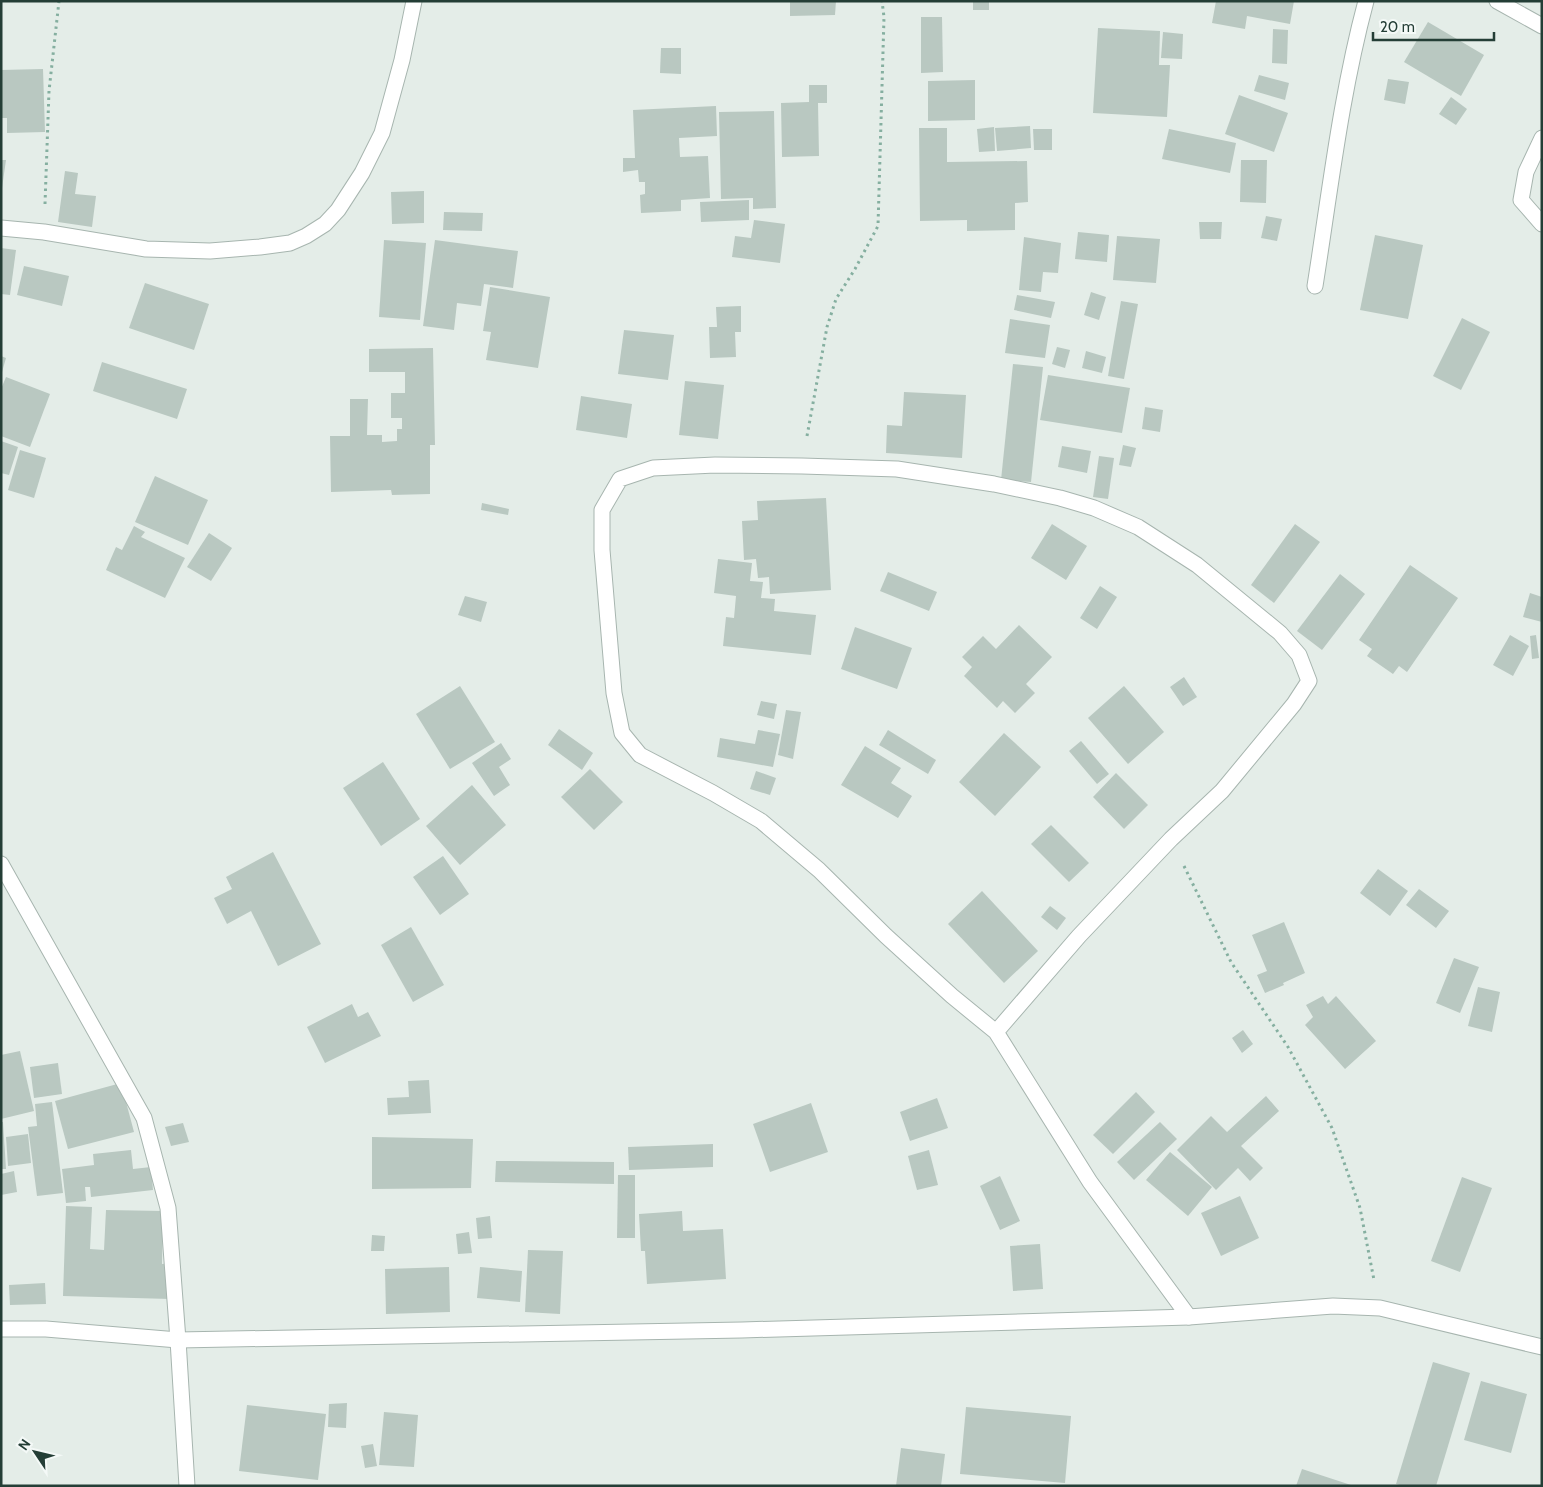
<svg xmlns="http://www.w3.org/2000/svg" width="1543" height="1487" font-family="Cabin,sans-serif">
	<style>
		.building { fill: #b9c8c1 }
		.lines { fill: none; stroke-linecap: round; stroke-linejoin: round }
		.minor-casing { stroke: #a7b5af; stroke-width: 17 }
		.path { stroke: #85afa0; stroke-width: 3; stroke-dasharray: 2.5 4; stroke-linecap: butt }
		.minor { stroke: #fff; stroke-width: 15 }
	</style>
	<rect width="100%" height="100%" fill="#e4ede8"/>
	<g class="building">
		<path d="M790,1H836L835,15L790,16Z"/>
		<rect x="973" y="1" width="16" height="9"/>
		<path d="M1216,1H1294L1290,24L1247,16L1245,29L1212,23Z"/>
		<path d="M921,17H942L943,72L921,73Z"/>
		<path d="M1428,22L1484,55L1461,96L1404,62Z"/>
		<path d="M1098,28L1160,31L1159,65H1170L1167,117L1093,113Z"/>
		<path d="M1273,29L1288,30L1287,64L1272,63Z"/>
		<path d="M1163,32L1183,34L1182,59L1161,58Z"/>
		<path d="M661,48H681V74L660,73Z"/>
		<path d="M43,69L45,132L7,133V118H1V70Z"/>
		<path d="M1259,75L1289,83L1285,100L1254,91Z"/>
		<path d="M1388,79L1409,82L1405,104L1384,100Z"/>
		<path d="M975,80V120L928,121V81Z"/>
		<path d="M809,85H827V103H818L819,156L782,157L781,103L809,102Z"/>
		<path d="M1239,95L1288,113L1274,152L1225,134Z"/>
		<path d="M1451,97L1467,109L1456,125L1439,114Z"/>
		<path d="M716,106L717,136L679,138L680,157L708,156L710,198L681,200V211L641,213L640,195L645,194V182H639L638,170L623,172V158H635L633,110Z"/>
		<path d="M774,111L776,208L753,209V198L721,199L719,112Z"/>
		<path d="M1030,126L1031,148L997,151L995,128Z"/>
		<path d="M994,127L995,151L979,152L977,129Z"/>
		<path d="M919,128H947V162L1027,161L1028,202L1015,203V230L967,231V220L920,221Z"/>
		<path d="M1033,129H1052V150H1034Z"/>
		<path d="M1169,129L1236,143L1230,173L1162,159Z"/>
		<path d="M1,160H6L2,188H1Z"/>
		<path d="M1241,160H1267L1266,203L1240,202Z"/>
		<path d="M65,171L78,173L75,194L96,196L92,227L58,222Z"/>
		<path d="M424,191V223L392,224L391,192Z"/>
		<path d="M749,200V220L701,222L700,202Z"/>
		<path d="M444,212L483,213L482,231L443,230Z"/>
		<path d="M1266,216L1282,219L1277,241L1261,238Z"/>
		<path d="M754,220L785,224L780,263L732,257L735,236L751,238Z"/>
		<path d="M1199,222H1222L1221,239H1200Z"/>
		<path d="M1078,232L1109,235L1107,262L1075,259Z"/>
		<path d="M1375,235L1423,245L1408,319L1360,310Z"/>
		<path d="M1117,236L1160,239L1156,283L1113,280Z"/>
		<path d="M1024,237L1061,243L1058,273L1043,272L1041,292L1019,290Z"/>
		<path d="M384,240L426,243L420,320L379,317Z"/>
		<path d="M435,240L518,251L513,288L484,284L481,306L457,303L454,330L423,326Z"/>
		<path d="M1,248L16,250L10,295L1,294Z"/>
		<path d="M24,266L69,276L62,306L17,295Z"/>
		<path d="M145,283L209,304L194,350L129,328Z"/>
		<path d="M490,287L550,297L538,368L486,360L491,332L483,331Z"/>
		<path d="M1091,292L1106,297L1099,320L1084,315Z"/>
		<path d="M1017,295L1055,302L1051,318L1014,310Z"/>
		<path d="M1121,301L1138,304L1124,379L1108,376Z"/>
		<path d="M741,306V332H735L736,357L710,358L709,327H717L716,307Z"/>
		<path d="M1462,318L1490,332L1461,390L1433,376Z"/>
		<path d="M1010,319L1050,325L1045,358L1005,353Z"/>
		<path d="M624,330L674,335L668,380L618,374Z"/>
		<path d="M1057,347L1070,350L1065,368L1052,364Z"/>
		<path d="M433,348L435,445H430V494L392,495L391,490L331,492L330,436H350V399H368L367,435H382V442L397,441V429H402V418H391V393H405V372H369V349Z"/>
		<path d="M1086,351L1106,357L1102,373L1082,368Z"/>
		<path d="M1,356L6,358L2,372H1Z"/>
		<path d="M102,362L187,389L177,419L93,391Z"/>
		<path d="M1013,364L1043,367L1031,482L1001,480Z"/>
		<path d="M1048,375L1130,388L1122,433L1040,420Z"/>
		<path d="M6,377L50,394L30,447L1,436V389Z"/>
		<path d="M685,381L724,385L718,439L679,435Z"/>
		<path d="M904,392L966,395L962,458L886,453L887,425L902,426Z"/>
		<path d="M581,396L632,404L627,438L576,430Z"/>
		<path d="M1145,407L1163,410L1160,432L1142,429Z"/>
		<path d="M1,441L18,447L9,475L1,473Z"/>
		<path d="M1123,445L1136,448L1131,467L1119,465Z"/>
		<path d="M1062,446L1091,451L1087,473L1058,467Z"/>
		<path d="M20,450L46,458L34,498L8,490Z"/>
		<path d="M1099,456L1114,458L1108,499L1093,497Z"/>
		<path d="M155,476L208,500L188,545L135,522Z"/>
		<path d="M826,498L831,590L770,594L769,577L758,578L756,559L744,560L742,521L758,520L757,501Z"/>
		<path d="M482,503L509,509L508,515L481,510Z"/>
		<path d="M1052,524L1087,546L1066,580L1031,558Z"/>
		<path d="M1295,524L1320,542L1274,603L1251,585Z"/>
		<path d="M134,526L145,532L141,537L185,558L165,598L106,570L116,547L122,550Z"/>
		<path d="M209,533L232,548L211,581L187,567Z"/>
		<path d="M718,559L752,563L750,581L763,582L761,598L775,599L774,611L816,615L811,655L723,646L726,617L734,618L736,596L714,593Z"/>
		<path d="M1410,565L1458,598L1407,672L1399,666L1393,674L1367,656L1372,649L1359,640Z"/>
		<path d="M888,572L937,592L929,611L880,591Z"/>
		<path d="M1340,574L1365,594L1322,650L1297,631Z"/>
		<path d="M1100,586L1117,597L1097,629L1080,618Z"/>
		<path d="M1530,593L1542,597V622L1523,617Z"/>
		<path d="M465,596L487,602L481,622L458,615Z"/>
		<path d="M1019,625L1052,657L1026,684L1035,693L1015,713L1003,701L997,708L964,676L972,667L962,657L983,636L996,649Z"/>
		<path d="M855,627L912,648L897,689L841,669Z"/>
		<path d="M1510,635L1529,646L1513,676L1493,665Z"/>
		<path d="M1536,635L1539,658L1532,659L1530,636Z"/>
		<path d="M1184,677L1197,697L1183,706L1170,687Z"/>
		<path d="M460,686L495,742L450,769L416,714Z"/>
		<path d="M1124,686L1164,732L1128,764L1088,718Z"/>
		<path d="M761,701L777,704L774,719L757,715Z"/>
		<path d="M786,710L801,712L793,759L778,755Z"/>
		<path d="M559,729L593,753L582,770L548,745Z"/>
		<path d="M758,730L780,734L773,767L717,757L720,738L755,744Z"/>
		<path d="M888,730L936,760L928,774L879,745Z"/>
		<path d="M1004,733L1041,767L995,816L959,782Z"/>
		<path d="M1081,741L1109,774L1097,784L1069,751Z"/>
		<path d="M501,743L511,759L499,767L510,785L494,796L472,763Z"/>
		<path d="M865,746L901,768L891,783L912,796L898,818L841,785Z"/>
		<path d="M383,762L420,819L381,846L343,788Z"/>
		<path d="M590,769L623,802L594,830L561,797Z"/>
		<path d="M756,771L776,778L770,795L750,789Z"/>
		<path d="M1116,773L1148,805L1124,829L1093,797Z"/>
		<path d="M472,785L506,825L460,865L426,826Z"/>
		<path d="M1051,825L1089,863L1069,882L1031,844Z"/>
		<path d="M273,852L321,944L278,966L251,911L227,924L214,898L232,889L226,877Z"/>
		<path d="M443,856L469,894L440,915L413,877Z"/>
		<path d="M1378,869L1408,891L1390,916L1360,893Z"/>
		<path d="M1419,889L1449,911L1436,928L1406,905Z"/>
		<path d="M982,891L1038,951L1004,983L948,924Z"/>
		<path d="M1050,906L1066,918L1057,930L1041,917Z"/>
		<path d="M1284,922L1305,973L1283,983L1284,985L1265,993L1257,975L1267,971L1252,935Z"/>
		<path d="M411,927L444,985L413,1002L381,945Z"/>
		<path d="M1454,958L1479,967L1460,1013L1436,1003Z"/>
		<path d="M1478,987L1500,992L1492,1032L1468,1026Z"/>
		<path d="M1323,996L1328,1004L1336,996L1376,1041L1345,1069L1305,1025L1313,1017L1306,1005Z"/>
		<path d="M352,1004L358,1017L368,1012L381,1036L325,1063L307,1027Z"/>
		<path d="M1243,1030L1253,1044L1242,1053L1232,1038Z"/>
		<path d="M20,1051L34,1111L1,1119V1055Z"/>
		<path d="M58,1063L62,1094L34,1098L30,1067Z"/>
		<path d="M429,1080L431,1113L388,1115L387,1098L409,1097L408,1081Z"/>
		<path d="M121,1083L134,1132L68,1149L55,1101Z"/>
		<path d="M1136,1092L1155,1112L1113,1154L1093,1135Z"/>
		<path d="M1266,1096L1279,1111L1241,1146L1263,1168L1250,1181L1238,1168L1216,1190L1177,1150L1211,1116L1227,1132Z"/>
		<path d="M937,1098L948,1128L910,1141L900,1112Z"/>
		<path d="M52,1102L63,1193L37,1196L28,1127L37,1126L35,1104Z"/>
		<path d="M811,1103L828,1152L770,1172L753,1124Z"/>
		<path d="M1,1122H3L6,1169H1Z"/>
		<path d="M1160,1122L1177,1139L1134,1180L1117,1162Z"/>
		<path d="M183,1123L189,1142L171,1146L165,1127Z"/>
		<path d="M28,1134L31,1163L8,1166L6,1137Z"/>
		<path d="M372,1137L473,1139L471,1188L372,1189Z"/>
		<path d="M713,1144V1167L629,1170L628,1147Z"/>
		<path d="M131,1150L133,1169L151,1167L153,1190L91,1197L90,1187H85L86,1201L66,1203L62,1169L94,1165L93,1154Z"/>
		<path d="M929,1150L938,1185L917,1190L908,1156Z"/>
		<path d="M1170,1152L1212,1187L1188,1216L1146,1180Z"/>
		<path d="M496,1161L614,1162V1184L495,1182Z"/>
		<path d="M14,1171L17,1192L1,1195V1174Z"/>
		<path d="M618,1175H635V1238H617Z"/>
		<path d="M1000,1176L1020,1221L1000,1230L980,1186Z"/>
		<path d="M1462,1177L1492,1188L1460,1272L1431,1261Z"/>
		<path d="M1240,1196L1259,1238L1221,1256L1201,1213Z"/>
		<path d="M66,1206L92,1207L90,1249L104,1250L106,1210L163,1211L162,1264L171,1263L170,1299L63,1296Z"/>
		<path d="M682,1211L683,1231L723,1229L726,1279L647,1284L645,1251H641L639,1214Z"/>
		<path d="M490,1216L492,1238L478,1239L476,1218Z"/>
		<path d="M469,1232L472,1253L458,1254L456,1234Z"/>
		<path d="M372,1235L385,1236L384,1251H371Z"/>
		<path d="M1040,1244L1043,1289L1013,1291L1010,1246Z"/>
		<path d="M528,1250L563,1251L560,1314L525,1312Z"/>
		<path d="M449,1267L450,1312L386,1314L385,1269Z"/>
		<path d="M480,1267L522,1271L520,1302L477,1298Z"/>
		<path d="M45,1283L46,1304L10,1305L9,1285Z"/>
		<path d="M1433,1362L1470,1373L1436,1486H1403L1396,1484Z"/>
		<path d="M1481,1381L1527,1394L1511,1453L1464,1440Z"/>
		<path d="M347,1403L346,1428L328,1427L329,1404Z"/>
		<path d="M247,1405L326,1414L318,1480L239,1471Z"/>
		<path d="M966,1407L1071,1416L1065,1483L960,1474Z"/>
		<path d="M384,1412L418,1415L414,1467L379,1465Z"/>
		<path d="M373,1444L377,1466L365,1468L361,1446Z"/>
		<path d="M901,1448L945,1454L941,1486H896Z"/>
		<path d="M1302,1469L1351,1485V1486H1296Z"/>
	</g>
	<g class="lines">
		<defs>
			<g id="minor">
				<path d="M1497,1L1542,26"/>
				<path d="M1542,138L1526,172L1521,200L1542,224"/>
				<path d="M1,228L44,232L146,249L210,251L260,247L290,243L306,236L325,224L338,210L362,173L382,133L402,60L414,1"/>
				<path d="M1315,286C1330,191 1341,94 1366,1"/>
				<path d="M1,864L144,1118L168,1208L178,1340L187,1486"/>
				<path d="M996,1032L1079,936L1171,839L1222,791L1294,704L1309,681L1299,655L1280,633L1197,565L1138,527L1094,508L1060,498L994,484L897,469L802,466L715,465L653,468L620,479L602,510V550L614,693L622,733L640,755L713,793L761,821L819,870L886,936L952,996L996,1032L1090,1182L1189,1317"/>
				<path d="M1,1329H46L178,1340L742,1330L1189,1317L1333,1306L1380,1308L1542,1347"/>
			</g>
		</defs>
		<use href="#minor" class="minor-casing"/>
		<g class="path">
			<path d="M45,204L49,91L59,1"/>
			<path d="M807,436L827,327L836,299L855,269L878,226L884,17L882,1"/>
			<path d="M1184,866L1231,962L1288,1047L1332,1128L1360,1208L1374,1280"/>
		</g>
		<use href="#minor" class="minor"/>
	</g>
	<rect width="1543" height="1487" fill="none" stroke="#243e36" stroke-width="5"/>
	<g transform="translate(35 1452) rotate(305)" stroke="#f4f9f7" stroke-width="4" paint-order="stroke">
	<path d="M0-4L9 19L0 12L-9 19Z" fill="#243e36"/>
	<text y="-8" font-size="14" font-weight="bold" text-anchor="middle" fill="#243e36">N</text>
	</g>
	<path d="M1373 32v8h121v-8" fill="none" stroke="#243e36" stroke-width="2.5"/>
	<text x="1380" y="32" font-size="15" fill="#243e36" stroke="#f4f9f7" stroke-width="4" paint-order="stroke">20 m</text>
</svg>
